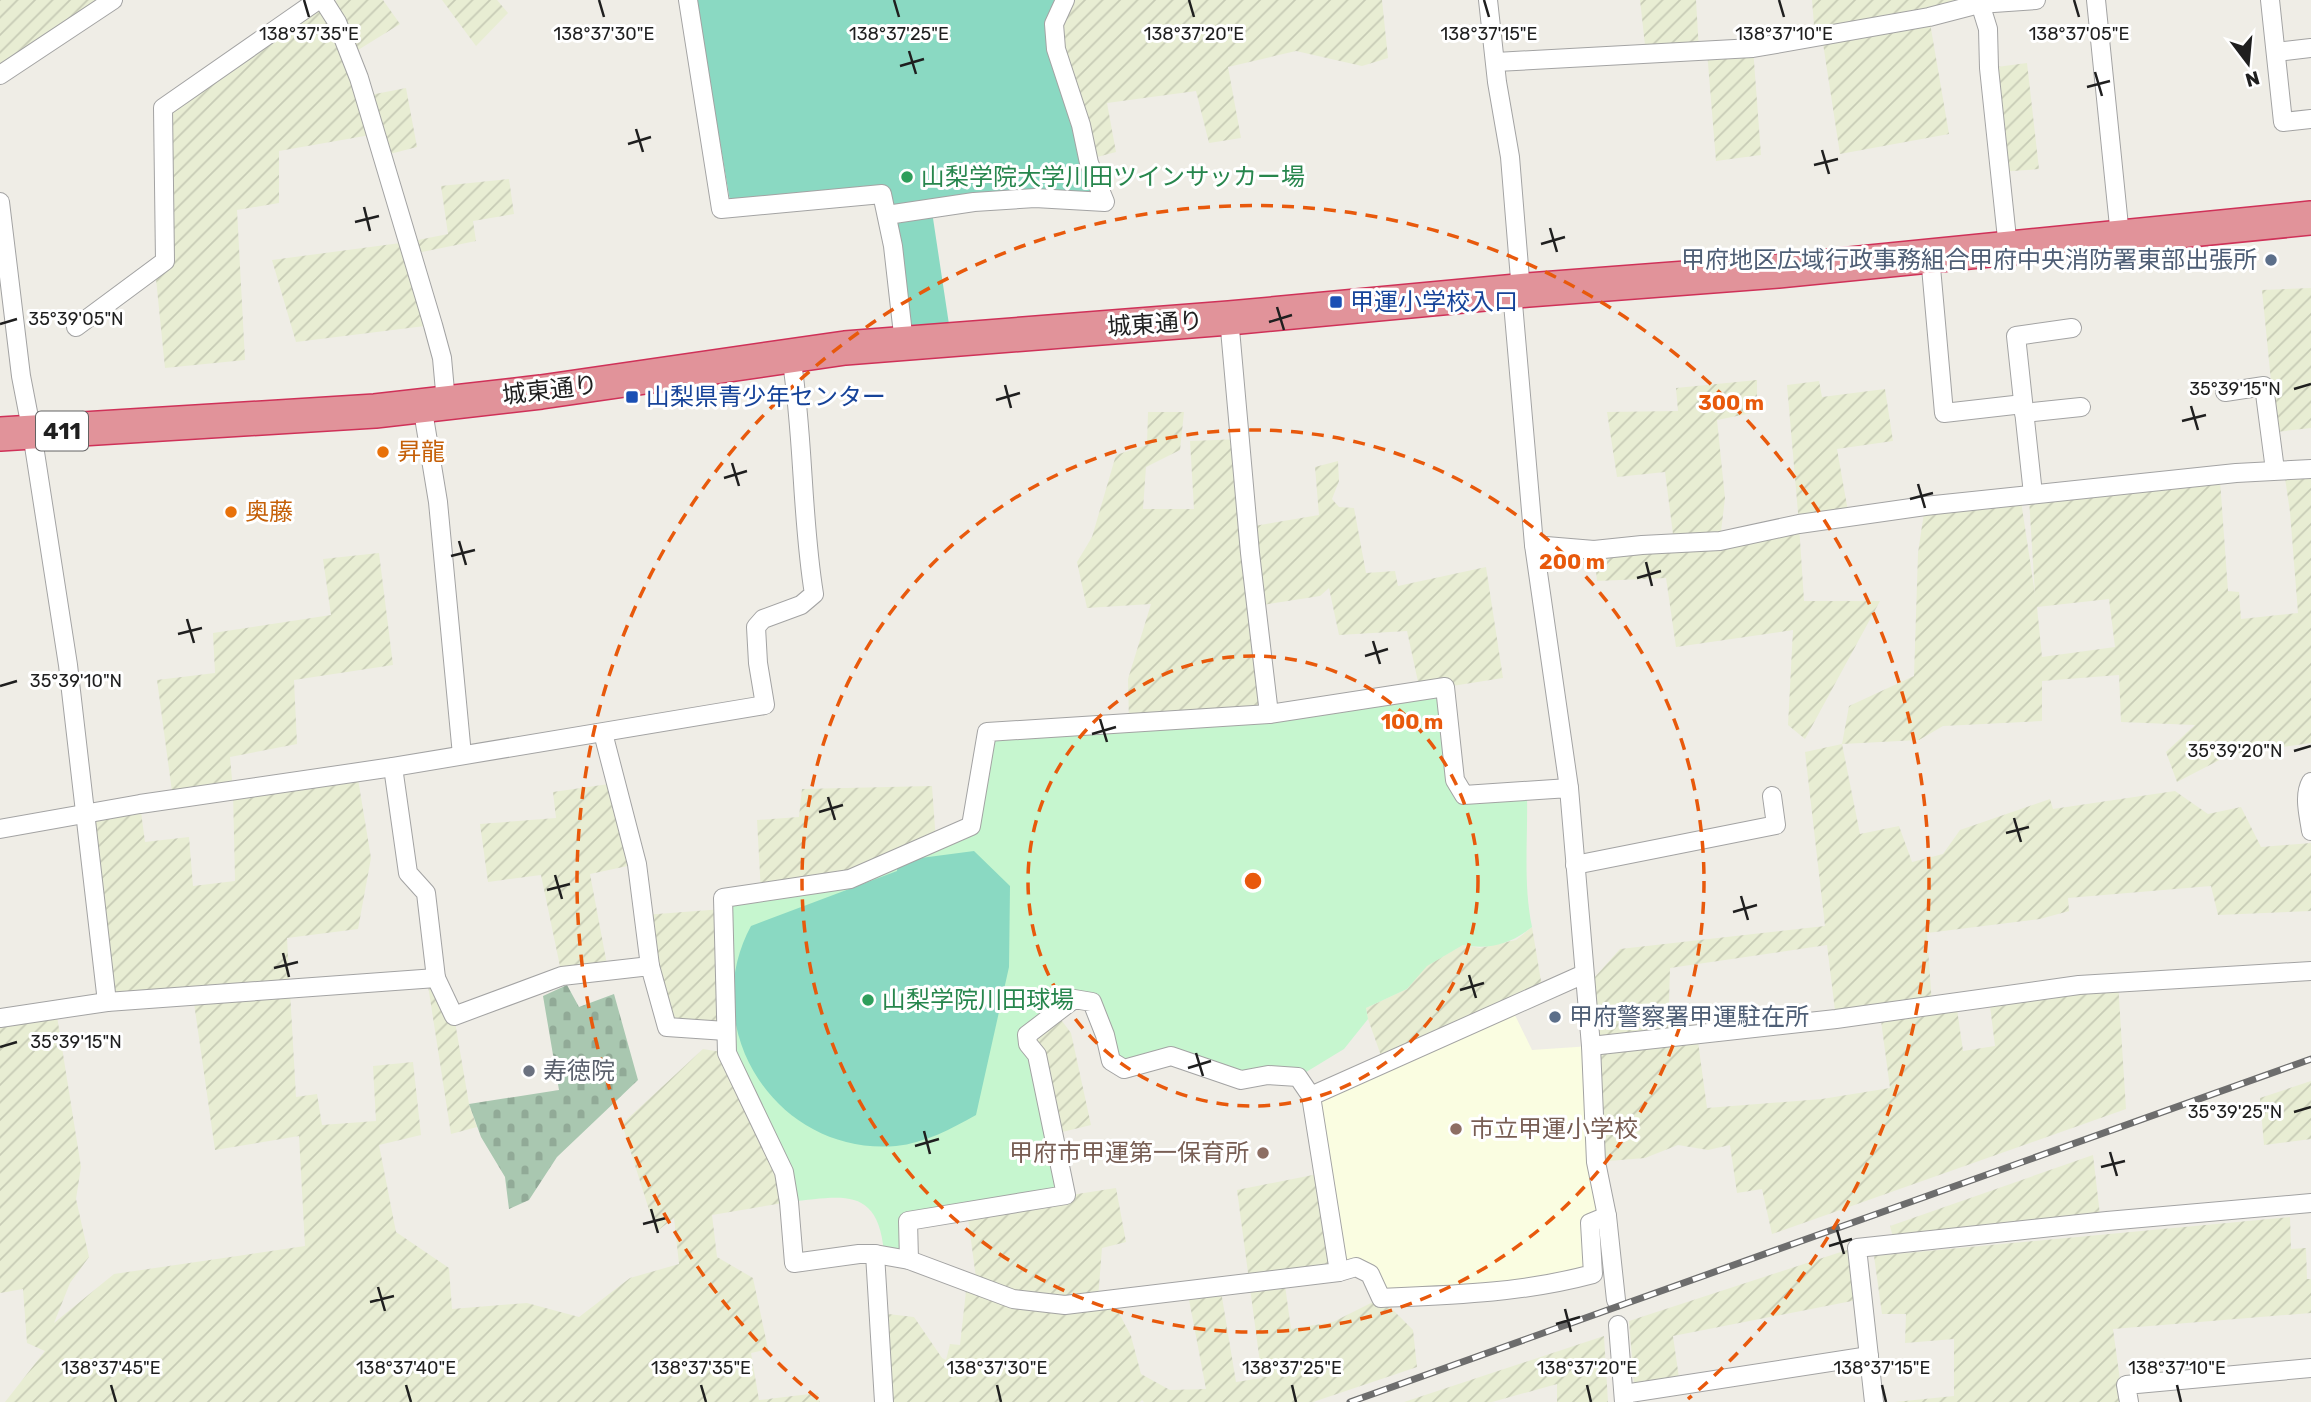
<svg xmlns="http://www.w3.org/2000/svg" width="2311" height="1402" font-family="Rubik,'Noto Sans JP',sans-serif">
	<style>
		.education { fill: #fafde1 }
		.farmland { fill: url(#farmland-furrows); fill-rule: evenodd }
		.cemetery { fill: url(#cemetery-stones) }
		.park { fill: #c6f6cf }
		.pitch { fill: #8ad9c2 }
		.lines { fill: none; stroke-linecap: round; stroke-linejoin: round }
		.street-casing { stroke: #a3a3a3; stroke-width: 20 }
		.highway-casing { stroke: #cf3158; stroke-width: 36 }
		.street { stroke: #fff; stroke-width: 18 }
		.highway { stroke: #e1939a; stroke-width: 33 }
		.rail-casing { stroke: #6d6d6d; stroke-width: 7 }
		.rail { stroke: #fff; stroke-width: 4.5; stroke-dasharray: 13; stroke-linecap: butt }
		.ticks { fill: none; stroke: #1f1f1f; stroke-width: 2.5 }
		.ring { fill: none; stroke: #e8590c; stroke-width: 3.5; stroke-dasharray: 12 9 }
		.leisure-dot { fill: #2e9e5b; stroke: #fff; stroke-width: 2.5 }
		.service-dot { fill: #5c6f8a; stroke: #fff; stroke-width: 2.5 }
		.transit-dot { fill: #1a4fb4; stroke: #fff; stroke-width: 2.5 }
		.food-dot { fill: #e8710a; stroke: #fff; stroke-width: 2.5 }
		.worship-dot { fill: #6b7280; stroke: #fff; stroke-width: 2.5 }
		.education-dot { fill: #8d6e63; stroke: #fff; stroke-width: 2.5 }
		.labels { text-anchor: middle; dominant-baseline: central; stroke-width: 6; stroke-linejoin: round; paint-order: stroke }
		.shield { fill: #fff; stroke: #626262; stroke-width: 2 }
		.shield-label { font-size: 23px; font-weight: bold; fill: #1f1f1f }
		.leisure-label { font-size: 24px; fill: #27864d; stroke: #fff; text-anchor: start }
		.service-label { font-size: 24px; fill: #4e5e75; stroke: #fff; text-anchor: end }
		.transit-label { font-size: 24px; fill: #164399; stroke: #fff; text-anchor: start }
		.street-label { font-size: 24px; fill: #1f1f1f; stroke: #fff }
		.food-label { font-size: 24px; fill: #c56008; stroke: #fff; text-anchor: start }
		.worship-label { font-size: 24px; fill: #5b616d; stroke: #fff; text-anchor: start }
		.education-label { font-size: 24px; fill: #785e54; stroke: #fff; text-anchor: start }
		.ticks-label { font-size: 18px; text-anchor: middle; fill: #1f1f1f; stroke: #fff; stroke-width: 6; stroke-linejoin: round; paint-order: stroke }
		.centre { fill: #e8590c; stroke: #fff; stroke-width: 3.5 }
		.ring-label { font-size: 21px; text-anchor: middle; font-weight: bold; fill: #e8590c; stroke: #fff; stroke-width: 6; stroke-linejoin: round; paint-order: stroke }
	</style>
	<defs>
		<pattern id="farmland-furrows" width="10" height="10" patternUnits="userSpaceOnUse" patternTransform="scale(1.75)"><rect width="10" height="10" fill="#e8edd3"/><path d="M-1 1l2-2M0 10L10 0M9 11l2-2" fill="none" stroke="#c7cbb5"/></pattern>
		<pattern id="cemetery-stones" width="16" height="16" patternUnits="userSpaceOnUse" patternTransform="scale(1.75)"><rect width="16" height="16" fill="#a9c7b0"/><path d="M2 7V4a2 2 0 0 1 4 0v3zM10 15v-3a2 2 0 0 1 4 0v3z" fill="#91aa97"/></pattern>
	</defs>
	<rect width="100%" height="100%" fill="#efede6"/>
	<path class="education" d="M1511,1007L1532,1050L1591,1046L1607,1216L1590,1223L1593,1274L1381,1298L1370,1274L1339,1272L1311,1096Z"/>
	<g class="farmland">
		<path d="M0,0H113L0,75Z"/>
		<path d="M318,0L327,7L337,0H383L400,24L350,55L365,96L406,88L417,147L382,156L376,134L279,151V203L237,210L245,360L165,368L155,269L165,261L163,108Z"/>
		<path d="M442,0H497L508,13L476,46Z"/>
		<path d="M1072,0H1382L1388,58L1362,66L1296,51L1228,67L1241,138L1209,143L1196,91L1107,103L1116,152L1097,157L1057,28Z"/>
		<path d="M1640,0H1696L1699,51L1646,54Z"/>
		<path d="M1812,0H1979L1929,17L1949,134L1840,154L1822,37L1815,38Z"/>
		<path d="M1753,48L1761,155L1716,161L1707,51Z"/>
		<path d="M2027,63L2039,169L1999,172L1989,68Z"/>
		<path d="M509,179L514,214L473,221L476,241L412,254L433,325L296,342L272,260L408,242L448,234L441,186Z"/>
		<path d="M2311,288V428L2276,432L2262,290Z"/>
		<path d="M1757,380V412L1717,420L1725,498L1720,540L1799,524L1787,385L1819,381L1822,397L1885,389L1893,441L1837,449L1849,517L1799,525L1804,601H1880L1805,739L1788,725L1793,630L1676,647L1666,578L1597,581L1594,550L1674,542L1665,472L1617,477L1607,412L1678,411L1676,388Z"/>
		<path d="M1148,412H1184L1180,450L1146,467L1143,509H1194L1190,441L1241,439L1248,527L1319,515L1315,467L1338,461L1339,481L1332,499L1339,507L1354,508L1366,573L1395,571L1398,586L1486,567L1503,678L1420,691L1407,631L1339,635L1329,588L1320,596L1256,606L1269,714L1129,723L1128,679L1151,604L1087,608L1077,562L1092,537L1116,455L1147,445Z"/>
		<path d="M2311,475V743L2231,754L2177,782L2166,752L2195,725L2121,722L2119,675L2042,681V721L1943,726L1919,740L1842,744L1860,834L1899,826L1912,862L1943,854L1960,830L2050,799L2053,809L2175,791L2208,814L2241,807L2261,847L2311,843V911L2218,915L2211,886L2068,898L2069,911L2040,919L1927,933L1932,1005L1956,1002L1963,1051L1995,1046L1989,998L2118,982L2126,1109L1772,1234L1762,1189L1737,1193L1730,1145L1708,1150L1678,1145L1645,1158L1596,1162L1586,987L1620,949L1825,926L1805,752L1842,744L1849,706L1914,676L1918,553L1925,506L2021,501L2035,594L2029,499L2220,480L2228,591L2239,592L2241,619L2298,613L2290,512L2285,478ZM2109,599L2115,647L2042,657L2037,607ZM1827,945L1836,1019L1880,1013L1890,1088L1822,1099L1707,1108L1697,1034L1668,1037L1670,968Z"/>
		<path d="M379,553L393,665L294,680L297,744L230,757L233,790L357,773L371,858L358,929L287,938L296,1097L317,1094L322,1125L376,1121L373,1066L413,1062L421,1135L379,1145L396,1232L449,1268L452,1309L527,1303L579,1317L630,1278L679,1264L674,1218L656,1232L622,1124L703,1049L727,1053L789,1202L712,1215L717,1257L753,1278L768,1349L751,1353L759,1400L818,1393L820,1402H5L45,1351L27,1343L23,1289L0,1293V1018L56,1010L81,1167L76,1199L89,1257L70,1283L54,1323L114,1274L305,1246L299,1136L215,1150L193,996L107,1002L85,814L140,804L145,842L189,837L193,886L235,881L233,791L173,799L157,680L215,673L213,633L331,615L323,559Z"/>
		<path d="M616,783L637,864L590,874L608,970L562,976L541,875L488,882L480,824L556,818L553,792Z"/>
		<path d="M932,786L936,842L850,879L761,893L757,820L799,817L802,789Z"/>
		<path d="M723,909L726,1031L667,1027L644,915Z"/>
		<path d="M1532,927L1543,993L1384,1064L1368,1019L1366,1008L1407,989L1426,966L1463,945L1480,948L1516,940Z"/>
		<path d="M427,979L454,1016L469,1104L477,1127L451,1134Z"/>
		<path d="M1056,1013L1071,1033L1091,1125L1054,1134L1028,1044Z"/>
		<path d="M2311,1081V1139L2264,1145L2260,1098Z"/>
		<path d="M2093,1155L2100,1215L1893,1237L1890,1226Z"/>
		<path d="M1323,1173L1339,1272L1284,1278L1291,1329L1333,1322L1381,1298L1413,1330L1417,1367L1313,1402H1144L1142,1400L1140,1402H884L879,1313L914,1317L942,1358L946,1360L950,1344L960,1345L967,1282L977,1285L967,1211L1116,1188L1126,1242L1102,1248L1098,1299L1111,1298L1131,1336L1141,1374L1170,1390L1206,1389L1187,1289L1220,1285L1236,1382L1262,1378L1237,1190Z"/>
		<path d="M2290,1217L2291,1249L2306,1248L2307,1279H2311V1313L2113,1329L2123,1402H1895L1954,1396V1339L1905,1343L1906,1314H1882L1874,1256Z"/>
		<path d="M1850,1249L1857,1300L1673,1336L1679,1378L1634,1383L1629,1321Z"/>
		<path d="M1604,1336L1608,1402H1557V1384L1492,1402H1404Z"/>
	</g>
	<path class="cemetery" d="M567,985L579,1007L614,994L638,1080L557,1157L529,1200L509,1209L505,1177L481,1137L469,1104L559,1090L543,996Z"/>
	<path class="park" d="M1445,687L1451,788L1527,796C1528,840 1523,883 1532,927C1511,944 1490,950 1463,945L1427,966L1407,989L1366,1008L1368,1019L1344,1049L1298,1077L1241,1080L1171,1056L1124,1069L1092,1002L1074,999L1027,1035L1066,1195L908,1221L909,1260L884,1252C878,1185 841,1197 789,1202L727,1053L723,898L806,887L970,826L987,732L1269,714Z"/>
	<g class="pitch">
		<path d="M696,0H1056L1048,25L1095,193L931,205L950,331L907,334L886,188L730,201Z"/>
		<path d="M974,851L1010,886L1009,967L976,1115C951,1129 925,1143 896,1146C778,1156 695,1030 751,926L897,871L898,861Z"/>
	</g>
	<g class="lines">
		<defs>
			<g id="street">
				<path d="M323,0L337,22L359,78L433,325L442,358L446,402"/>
				<path d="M688,0L721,209L882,194L893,246L904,343"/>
				<path d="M1488,0L1497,82L1510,157L1520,279L1512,292L1534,545L1594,550L1642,545L1720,541L1799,524L1925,506L2236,473L2311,469"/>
				<path d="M1979,0L1988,29L1989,68L2008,248"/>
				<path d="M2096,0L2120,236"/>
				<path d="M2270,0L2283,122L2311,119"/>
				<path d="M2276,52L2311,48"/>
				<path d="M1496,62L1753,48L1929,17L1979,4L2036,0"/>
				<path d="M0,75L113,0"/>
				<path d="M0,202L21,376L32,433L68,665L107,1002"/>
				<path d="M887,215L974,202L1035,198L1105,202L1089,163L1081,125L1056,49L1054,24L1065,0"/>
				<path d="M1930,256L1944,413L2023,404"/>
				<path d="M1229,318L1250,553L1269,714"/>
				<path d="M76,327L165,261L163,108L318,0"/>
				<path d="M2225,392L2264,386L2275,470"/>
				<path d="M422,405L438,502L462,755"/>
				<path d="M2024,413L2081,407"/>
				<path d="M2033,494L2016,336L2072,328"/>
				<path d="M1534,545L1569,788"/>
				<path d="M603,733L637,864L650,966"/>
				<path d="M393,767L408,873L426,893L436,978"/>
				<path d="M2311,782C2303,796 2309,816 2311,831"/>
				<path d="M0,829L140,804L393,767L765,705L758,663L756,627L763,619L801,605L814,594C801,515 804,435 791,356"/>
				<path d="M1575,865L1776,825L1772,796"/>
				<path d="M1584,974L1311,1096L1339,1272L1065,1305L1013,1299L909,1260L875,1254H859L794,1263L789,1202L784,1172L727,1053L723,898L850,879L971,826L987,732L1269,714L1445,687L1455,780L1464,795L1569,788L1591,1046L1596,1162L1607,1216L1616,1300"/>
				<path d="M0,1018L107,1002L436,978L454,1016L562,976L650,966L667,1027L726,1031"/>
				<path d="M1591,1046L1836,1019L2079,985L2311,971"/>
				<path d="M875,1254L884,1402"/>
				<path d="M909,1260L908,1221L1066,1195L1037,1055L1028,1044L1027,1035L1074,999L1092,1002L1105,1035L1111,1061L1124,1069L1171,1056L1241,1080L1268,1075L1298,1077L1311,1096"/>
				<path d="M1339,1272L1356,1267L1370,1274L1381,1298C1454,1295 1522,1293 1593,1274L1590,1223L1607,1216"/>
				<path d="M1618,1325L1624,1402"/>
				<path d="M1624,1394L1869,1356"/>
				<path d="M1874,1402L1857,1248L2107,1221L2311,1203"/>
				<path d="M2129,1402L2126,1385L2311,1368"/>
			</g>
			<path id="highway" d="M0,434L375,411L541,392L845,348L1229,318L1528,290L1778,271L2311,218"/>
		</defs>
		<use href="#street" class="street-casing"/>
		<use href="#highway" class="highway-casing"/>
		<use href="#street" class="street"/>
		<use href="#highway" class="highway"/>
		<defs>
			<path id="rail" d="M1350,1402L2311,1059"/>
		</defs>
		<use href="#rail" class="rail-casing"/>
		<use href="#rail" class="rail"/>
	</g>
	<path class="ticks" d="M304,0L309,17M599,0L604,17M894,0L899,17M1189,0L1194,17M1484,0L1489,17M1779,0L1784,17M2074,0L2079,17M909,51L916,74M900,66L924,59M2095,72L2102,96M2087,87L2110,81M636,129L643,152M628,144L651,137M1822,150L1829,174M1814,165L1838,159M364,207L370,231M355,222L379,216M1550,228L1557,252M1541,244L1565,237M1277,307L1284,330M1269,322L1292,315M0,324L17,319M1005,385L1011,408M2294,389L2311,384M996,400L1020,393M2191,406L2198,430M2182,421L2206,415M732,463L739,486M724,478L747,471M1918,484L1925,508M1910,499L1933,493M459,541L466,565M451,556L475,550M1646,562L1652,586M1637,578L1661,571M187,619L194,643M178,634L202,628M1373,641L1380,664M1365,656L1388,649M0,686L17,681M1100,719L1107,742M1092,734L1116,727M2294,751L2311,746M828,797L835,820M819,812L843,805M2014,818L2021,842M2006,833L2029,827M555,875L562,899M547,890L570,884M1741,896L1748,920M1733,912L1757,905M283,953L289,977M274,968L298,962M1469,975L1476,998M1460,990L1484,983M0,1047L17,1042M1196,1053L1203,1076M1188,1068L1211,1061M2294,1112L2311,1107M924,1131L930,1154M915,1146L939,1139M2110,1152L2117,1176M2101,1167L2125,1161M651,1209L658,1233M643,1224L666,1218M1837,1230L1844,1254M1829,1246L1852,1239M378,1287L385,1311M370,1302L394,1296M1565,1309L1571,1332M1556,1324L1580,1317M111,1385L116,1402M406,1385L411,1402M701,1385L706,1402M997,1385L1001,1402M1292,1385L1296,1402M1587,1385L1591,1402M1882,1385L1886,1402M2177,1385L2181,1402"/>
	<g class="ring">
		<circle cx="1253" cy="881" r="225"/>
		<circle cx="1253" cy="881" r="451"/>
		<path d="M818 1399A676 676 0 1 1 1688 1399"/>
	</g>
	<g class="leisure-dot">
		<circle cx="907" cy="177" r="7"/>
		<circle cx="868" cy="1000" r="7"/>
	</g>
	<g class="service-dot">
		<circle cx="2271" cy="260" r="7"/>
		<circle cx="1555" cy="1017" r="7"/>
	</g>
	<g class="transit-dot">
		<rect x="1329" y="295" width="14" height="14" rx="3.5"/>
		<rect x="625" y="390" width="14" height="14" rx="3.5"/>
	</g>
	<g class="food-dot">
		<circle cx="383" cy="452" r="7"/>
		<circle cx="231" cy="512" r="7"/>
	</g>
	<circle class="worship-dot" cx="529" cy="1071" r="7"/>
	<g class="education-dot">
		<circle cx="1456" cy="1129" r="7"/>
		<circle cx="1263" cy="1153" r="7"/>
	</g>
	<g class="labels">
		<rect class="shield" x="36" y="411.5" width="52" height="39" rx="5"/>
		<g class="shield-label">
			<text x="62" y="431">411</text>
		</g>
		<g class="leisure-label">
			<text x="921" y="177">山梨学院大学川田ツインサッカー場</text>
			<text x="882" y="1000">山梨学院川田球場</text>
		</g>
		<g class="service-label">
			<text x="2257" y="260">甲府地区広域行政事務組合甲府中央消防署東部出張所</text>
			<text x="1569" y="1017" text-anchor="start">甲府警察署甲運駐在所</text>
		</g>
		<g class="transit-label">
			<text x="1350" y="302">甲運小学校入口</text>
			<text x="646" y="397">山梨県青少年センター</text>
		</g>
		<g class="street-label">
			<text transform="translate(1155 324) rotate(-4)">城東通り</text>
			<text transform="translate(550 390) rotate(-7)">城東通り</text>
		</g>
		<g class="food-label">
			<text x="397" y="452">昇龍</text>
			<text x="245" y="512">奥藤</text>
		</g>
		<g class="worship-label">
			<text x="543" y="1071">寿徳院</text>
		</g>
		<g class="education-label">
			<text x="1470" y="1129">市立甲運小学校</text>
			<text x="1249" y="1153" text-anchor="end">甲府市甲運第一保育所</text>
		</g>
	</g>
	<g class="ticks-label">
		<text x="309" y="40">138°37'35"E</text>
		<text x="604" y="40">138°37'30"E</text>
		<text x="899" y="40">138°37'25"E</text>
		<text x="1194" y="40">138°37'20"E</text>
		<text x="1489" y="40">138°37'15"E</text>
		<text x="1784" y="40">138°37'10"E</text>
		<text x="2079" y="40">138°37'05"E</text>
		<text x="76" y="325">35°39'05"N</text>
		<text x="2235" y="395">35°39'15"N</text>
		<text x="76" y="687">35°39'10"N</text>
		<text x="2235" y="757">35°39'20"N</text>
		<text x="76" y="1048">35°39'15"N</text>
		<text x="2235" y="1118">35°39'25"N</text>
		<text x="111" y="1374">138°37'45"E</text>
		<text x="406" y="1374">138°37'40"E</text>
		<text x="701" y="1374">138°37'35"E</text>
		<text x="997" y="1374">138°37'30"E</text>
		<text x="1292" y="1374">138°37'25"E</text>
		<text x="1587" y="1374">138°37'20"E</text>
		<text x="1882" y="1374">138°37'15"E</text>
		<text x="2177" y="1374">138°37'10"E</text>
	</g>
	<circle cx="1253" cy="881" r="10" class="centre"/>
	<g class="ring-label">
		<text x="1731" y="410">300 m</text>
		<text x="1572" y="569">200 m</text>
		<text x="1412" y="729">100 m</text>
	</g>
	<g transform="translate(2248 63) rotate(164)" stroke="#ffffff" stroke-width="5" paint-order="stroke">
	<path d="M0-5L12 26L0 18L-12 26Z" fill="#1f1f1f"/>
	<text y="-10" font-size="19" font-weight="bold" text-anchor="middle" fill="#1f1f1f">N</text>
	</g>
</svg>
